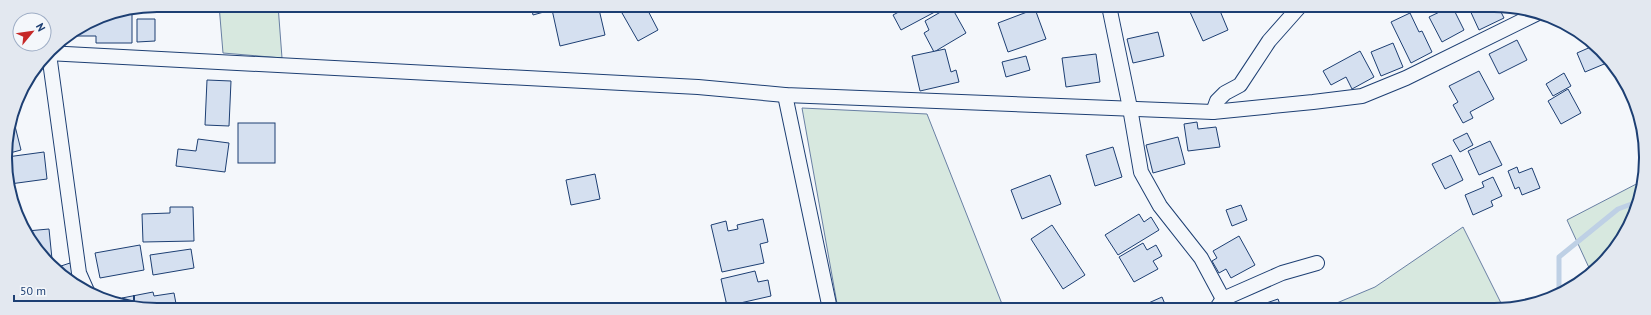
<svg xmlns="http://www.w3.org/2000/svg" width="1651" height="315" font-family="'PT Sans',sans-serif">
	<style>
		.green { fill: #d7e8df; stroke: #687fa3 }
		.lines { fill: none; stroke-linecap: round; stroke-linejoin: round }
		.stream { stroke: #bed0e5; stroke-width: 5 }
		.building { fill: #d5e0f0; stroke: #1d3f73 }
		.street-casing { stroke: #1d3f73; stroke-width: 16 }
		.street { stroke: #f4f7fb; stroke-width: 14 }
		.rim { fill: none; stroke: #1d3f73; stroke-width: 2 }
	</style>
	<rect width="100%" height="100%" fill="#f4f7fb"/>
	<g class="green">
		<path d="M219,5H278L282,58L223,53Z"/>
		<path d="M802,108L927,114L1004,309H838Z"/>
		<path d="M1644,180L1630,225L1601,265L1591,272L1567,220Z"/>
		<path d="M1463,227L1504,309L1320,310L1375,287Z"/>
	</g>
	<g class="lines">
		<path class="stream" d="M1559,294V257L1618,209L1637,202"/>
	</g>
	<g class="building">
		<path d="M531,5H550L551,10L533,15Z"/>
		<path d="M551,5H598L605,35L560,46Z"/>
		<path d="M636,5H645L658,30L638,41L622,13Z"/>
		<path d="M910,6H946L901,30L893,15Z"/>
		<path d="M951,6L966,33L934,52L924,33L929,30L925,21Z"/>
		<path d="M1205,6H1218L1228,30L1203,41L1190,12Z"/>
		<path d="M1452,6L1464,30L1442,42L1429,17Z"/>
		<path d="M1468,6H1498L1504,18L1479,30Z"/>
		<path d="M1035,9L1046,39L1008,52L998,23Z"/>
		<path d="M132,10V43H96V36H70L99,17Z"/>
		<path d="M1410,13L1419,32L1422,31L1432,52L1411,63L1391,22Z"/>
		<path d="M137,19H155V41L137,42Z"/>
		<path d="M1158,32L1164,56L1133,63L1127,39Z"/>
		<path d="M1517,40L1527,60L1499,74L1489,54Z"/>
		<path d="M1393,43L1403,67L1381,76L1371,52Z"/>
		<path d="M1593,46L1608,59L1609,62L1585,72L1577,53Z"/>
		<path d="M945,49L951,72L956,70L959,82L920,91L912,56Z"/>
		<path d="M1360,51L1374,77L1352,89L1346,77L1331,85L1323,71Z"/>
		<path d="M1096,54L1100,82L1066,87L1062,58Z"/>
		<path d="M1026,56L1030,70L1006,77L1002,62Z"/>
		<path d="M1479,71L1494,99L1470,112L1473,118L1463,123L1453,105L1458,102L1449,86Z"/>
		<path d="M1564,73L1571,86L1553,96L1546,84Z"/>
		<path d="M207,80L231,81L229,126L205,125Z"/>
		<path d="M1568,89L1581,113L1561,124L1548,101Z"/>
		<path d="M1197,122L1198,129L1216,127L1220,147L1188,151L1184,124Z"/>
		<rect x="238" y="123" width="37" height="40"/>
		<path d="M15,126L21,150L6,154L5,148L10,127Z"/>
		<path d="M1467,133L1473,145L1460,152L1453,140Z"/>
		<path d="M1178,137L1185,164L1153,173L1146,145Z"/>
		<path d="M198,139L229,143L225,172L176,166L178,149L196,151Z"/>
		<path d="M1490,141L1502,165L1479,175L1468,151Z"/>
		<path d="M1113,147L1122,177L1095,186L1086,155Z"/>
		<path d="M44,152L47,179L10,184L7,157Z"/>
		<path d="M1451,155L1463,180L1445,189L1432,164Z"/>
		<path d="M1517,167L1519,173L1532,168L1540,188L1522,195L1519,187L1515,189L1508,171Z"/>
		<path d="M595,174L600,199L571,205L566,180Z"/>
		<path d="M1050,175L1061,204L1022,219L1011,190Z"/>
		<path d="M1493,177L1502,196L1491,201L1493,206L1473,215L1465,195L1484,187L1482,182Z"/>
		<path d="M1241,205L1247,220L1232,226L1226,210Z"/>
		<path d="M170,207H193L194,241L143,242L142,214L170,213Z"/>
		<path d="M1139,214L1144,222L1151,217L1159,230L1118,255L1105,235Z"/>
		<path d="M763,219L768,242L760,244L764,263L722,272L711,225L726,221L728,231L738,229L737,225Z"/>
		<path d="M1052,225L1085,275L1063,289L1031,239Z"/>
		<path d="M49,229L52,259H45L27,231Z"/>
		<path d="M1239,236L1255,265L1231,278L1226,269L1219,273L1212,261L1217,258L1213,251Z"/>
		<path d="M1143,243L1147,250L1156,245L1162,256L1153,261L1158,269L1134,282L1119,257Z"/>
		<path d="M140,245L144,270L100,278L95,253Z"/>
		<path d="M191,249L194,268L153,275L150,255Z"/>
		<path d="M70,263L77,286L55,268Z"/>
		<path d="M755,271L758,282L768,280L771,296L727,306L721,279Z"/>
		<path d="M153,292L154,296L174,293L177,309H138L123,304L122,298Z"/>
		<path d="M1162,297L1167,309H1135Z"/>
		<path d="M1278,299L1282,310L1253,309L1252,308Z"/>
	</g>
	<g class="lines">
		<defs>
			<g id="street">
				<path d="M1109,6L1130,108L1141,172L1160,206L1201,258L1223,299"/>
				<path d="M47,53L698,87L785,95L1213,112L1313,102L1362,96L1406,78L1536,14"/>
				<path d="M49,54L79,273L87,291"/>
				<path d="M785,95L830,309"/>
				<path d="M1213,112L1217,101L1225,93L1240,85L1269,41L1300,6"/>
				<path d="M1216,309L1223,299L1282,273L1317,263"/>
			</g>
		</defs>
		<use href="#street" class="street-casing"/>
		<use href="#street" class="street"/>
	</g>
	<path d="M0 0H1651V315H0ZM157 12H1494A145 145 0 0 1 1639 157V158A145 145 0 0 1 1494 303H157A145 145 0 0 1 12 158V157A145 145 0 0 1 157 12Z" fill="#e3e8f0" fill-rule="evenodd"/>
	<path class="rim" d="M157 12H1494A145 145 0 0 1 1639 157V158A145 145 0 0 1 1494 303H157A145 145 0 0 1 12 158V157A145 145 0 0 1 157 12Z"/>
	<g transform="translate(32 32) rotate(61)"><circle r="19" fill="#f4f7fb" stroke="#9eadc5"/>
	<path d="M0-3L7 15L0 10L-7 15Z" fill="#c62828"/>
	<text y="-6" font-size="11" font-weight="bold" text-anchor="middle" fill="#1d3f73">N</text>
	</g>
	<path d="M14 295v6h120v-6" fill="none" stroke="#1d3f73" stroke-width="2"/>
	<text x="20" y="295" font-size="12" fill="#1d3f73" stroke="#f4f7fb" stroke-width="3" paint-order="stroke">50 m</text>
</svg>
